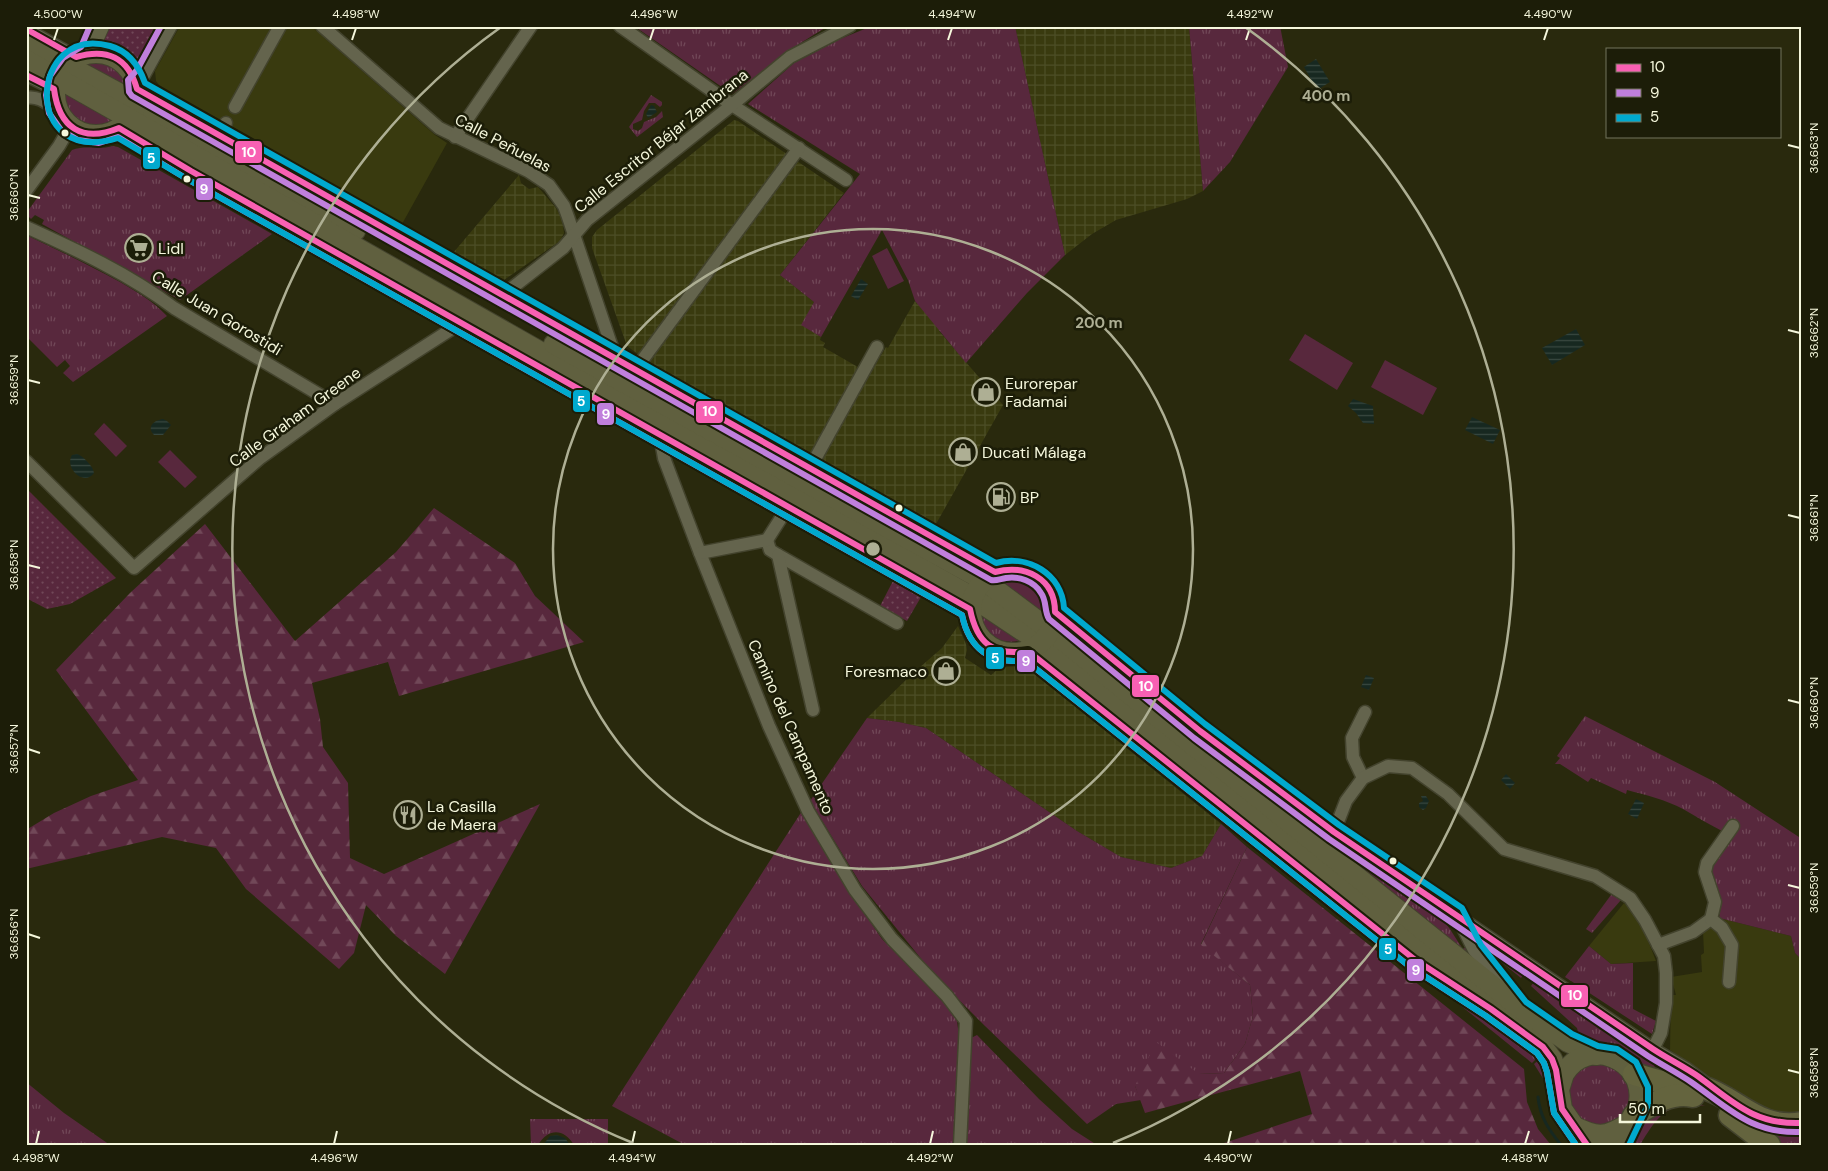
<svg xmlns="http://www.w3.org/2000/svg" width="1828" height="1171" font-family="'DM Sans',sans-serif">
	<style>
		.built { fill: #393a0f }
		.industrial { fill: url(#industrial-grid) }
		.grass { fill: url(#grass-tufts) }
		.forest { fill: url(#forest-firs) }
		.park { fill: url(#park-dots) }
		.pitch { fill: #58283d }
		.water { fill: url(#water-rules) }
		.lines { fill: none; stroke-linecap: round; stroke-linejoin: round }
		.stream { stroke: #172820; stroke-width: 3 }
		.street-casing { stroke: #43432d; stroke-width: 15 }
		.secondary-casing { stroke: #43432d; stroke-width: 20 }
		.primary-casing { stroke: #43432d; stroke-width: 22 }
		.highway-casing { stroke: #43432d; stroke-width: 25 }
		.street { stroke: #64644d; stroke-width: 12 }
		.secondary { stroke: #646446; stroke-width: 18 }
		.primary { stroke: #60603f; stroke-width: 20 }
		.highway { stroke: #64643e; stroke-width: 22 }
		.bus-1-casing { stroke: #1c1d08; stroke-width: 10 }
		.bus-2-casing { stroke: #1c1d08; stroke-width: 10 }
		.bus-3-casing { stroke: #1c1d08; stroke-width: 10 }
		.bus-1 { stroke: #f860b3; stroke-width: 6 }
		.bus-2 { stroke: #c07fdc; stroke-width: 6 }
		.bus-3 { stroke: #00a9ce; stroke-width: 6 }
		.ticks { fill: none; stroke: #f5f7dc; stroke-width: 2 }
		.ring { fill: none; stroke: #aeaf94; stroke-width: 2.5 }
		.bus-dot { fill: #f5f7dc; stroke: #1c1d08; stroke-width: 2 }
		.labels { text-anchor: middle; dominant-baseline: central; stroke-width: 5; stroke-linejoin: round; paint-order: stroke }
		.street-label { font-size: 16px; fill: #f5f7dc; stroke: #1c1d08 }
		.poi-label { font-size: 16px; fill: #f5f7dc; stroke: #1c1d08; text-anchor: start }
		.centre { fill: #aeaf94; stroke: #1c1d08; stroke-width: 2.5 }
		.ring-label { font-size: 15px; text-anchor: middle; font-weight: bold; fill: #aeaf94; stroke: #1c1d08; stroke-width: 5; stroke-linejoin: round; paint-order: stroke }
		.line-badge { stroke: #1c1d08; stroke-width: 2 }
		.badge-label { font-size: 14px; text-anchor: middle; font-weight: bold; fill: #fff }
		.neatline { fill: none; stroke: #f5f7dc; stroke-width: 2 }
		.ticks-label { font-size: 12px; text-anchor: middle; fill: #f5f7dc }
	</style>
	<defs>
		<pattern id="industrial-grid" width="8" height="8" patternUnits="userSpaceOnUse" patternTransform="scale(1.25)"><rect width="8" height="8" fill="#393a0f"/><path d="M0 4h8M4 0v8" fill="none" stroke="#4c4e26"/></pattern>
		<pattern id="grass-tufts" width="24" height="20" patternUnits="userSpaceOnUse" patternTransform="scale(1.25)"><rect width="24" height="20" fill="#58283d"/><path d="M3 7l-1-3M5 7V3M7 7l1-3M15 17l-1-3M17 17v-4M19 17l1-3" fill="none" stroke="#714858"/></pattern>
		<pattern id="forest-firs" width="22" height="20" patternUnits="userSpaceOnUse" patternTransform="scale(1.25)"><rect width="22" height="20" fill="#58283d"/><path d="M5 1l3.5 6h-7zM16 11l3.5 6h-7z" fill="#714858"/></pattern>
		<pattern id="park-dots" width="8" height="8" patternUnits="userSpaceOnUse" patternTransform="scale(1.25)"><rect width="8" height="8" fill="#58283d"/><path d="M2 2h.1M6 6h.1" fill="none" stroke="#714858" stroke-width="1.8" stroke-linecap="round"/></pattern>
		<pattern id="water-rules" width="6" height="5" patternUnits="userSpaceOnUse" patternTransform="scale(1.25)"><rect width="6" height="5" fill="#172820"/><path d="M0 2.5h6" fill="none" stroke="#394840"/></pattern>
	</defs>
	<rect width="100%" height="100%" fill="#29290d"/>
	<g class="built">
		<path d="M180,26H311L435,135L447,143L402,224L159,85L156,81L155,71Z"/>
		<path d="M1624,903L1632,911L1647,938L1656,961L1611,964L1589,946Z"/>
		<path d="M1719,918L1791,936L1795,953L1802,960V1113L1781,1114L1749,1105L1670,1050L1671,995H1676L1671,977L1702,972L1701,955L1704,953L1703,931Z"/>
	</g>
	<g class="industrial">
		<path d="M1015,26H1189L1203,191L1187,199L1116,220L1092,234L1065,255Z"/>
		<path d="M734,120L738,121L844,193L780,275L814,302L802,325L821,337L820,340L825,343L823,347L870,374L886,347L888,348L915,301L940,329L939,331L1003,405L936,524L650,363L627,346L592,248V237L597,230Z"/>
		<path d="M519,175L521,183L529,189L538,187L556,208L562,219L564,233L560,241L504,280L453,253Z"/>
		<path d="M958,626L966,644L967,650L965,658L991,675L998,669L1005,667L1022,666L1027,668L1221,824L1202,856L1171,868L1121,857L1077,831L926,728L899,722L867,718L912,674L942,648Z"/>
	</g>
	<g class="grass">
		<path d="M634,26H828L799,44L732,94Z"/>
		<path d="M872,26H1015L1065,255L1027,293L966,363L915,301L908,280L882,230L821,337L801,325L814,302L780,275L860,174L748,104L794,63L840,39Z"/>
		<path d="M1189,26H1280L1288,67L1230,162L1203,191Z"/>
		<path d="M92,60C112,61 125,73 127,93L78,65L83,62Z"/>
		<path d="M61,92L113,120C89,132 64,119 61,92Z"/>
		<path d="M651,95L662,102V105L660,107L655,103H649L644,111L642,120L633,124V129L638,131L642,128L644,122L656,117L662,111L663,117L637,137L629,127Z"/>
		<path d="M113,146L118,147L272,234L180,300L42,224L44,220L35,215L31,219L29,217L27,212L72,150C84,145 100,150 113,146Z"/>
		<path d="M26,235C58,250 89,265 120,282C137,292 153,301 167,316L73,382L63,373L70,366L65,360L57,367L26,336Z"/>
		<path d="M1011,578C1032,579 1045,594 1044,615L997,582Z"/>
		<path d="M980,614L1025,639C1004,647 985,637 980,614Z"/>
		<path d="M1585,716L1715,782L1802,839V960L1795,953L1791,936L1719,918L1721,906L1717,887L1711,879L1710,868L1724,832C1710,825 1697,817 1683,809C1666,800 1646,795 1627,790L1626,794L1591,778L1588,782L1560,764H1555L1560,758L1557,756Z"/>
		<path d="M867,718L899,722L926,728L1077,831L1121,857L1171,868L1202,856L1221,824L1247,847L1201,944L1250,985L1253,1016L1245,1044L1224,1073L1199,1074L1135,1086L1141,1100L1116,1104L1087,1124L985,1026L936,977L862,886L810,801Z"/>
		<path d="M802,811L851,894L882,939L950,1008L957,1021L959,1036L953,1145H685L612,1106Z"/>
		<path d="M1313,831L1444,922C1452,930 1456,940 1463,949L1466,947L1469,953L1467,955Z"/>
		<path d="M1611,895L1621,900L1592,933L1586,929Z"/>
		<path d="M1468,926L1528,968L1521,978L1484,948L1479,937L1472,935Z"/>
		<path d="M1589,946L1611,964L1633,963V1009L1656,1021L1652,1034L1565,977Z"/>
		<path d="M1419,970L1458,996L1470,1006L1494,1018L1535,1050L1531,1054L1536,1059L1532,1063L1429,980L1418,972Z"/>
		<path d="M1539,975L1573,999L1600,1024L1655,1062L1654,1072L1643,1067L1624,1051L1614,1046L1592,1043L1576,1036L1578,1032L1577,1028L1531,986Z"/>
		<path d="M977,1035L1039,1099L1072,1129L1097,1145H964L971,1038Z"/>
		<path d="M1540,1059L1546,1080H1544L1534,1064Z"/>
		<circle cx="1599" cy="1095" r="31"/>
		<path d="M26,1082L64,1113L110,1145H26Z"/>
		<path d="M1690,1101L1705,1106C1668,1101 1658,1115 1640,1145L1631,1143C1645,1116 1658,1102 1690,1101Z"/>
		<path d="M530,1119H608V1145H574C564,1128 548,1128 538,1145H531Z"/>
		<path d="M1767,1132H1802V1145H1776Z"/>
	</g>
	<g class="forest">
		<path d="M434,508L515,563L535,596L584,642L399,696L388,662L312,683L320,719L323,747L348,783L350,858L384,874L540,804L445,974L396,936L366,905L354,953L339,969L246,889L216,848L162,837L26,869V830L54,813L91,796L138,780L56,670L130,593L205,524L295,641L396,552Z"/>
		<path d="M1247,847L1524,1069L1527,1102L1538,1129L1551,1145H1218L1312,1114L1300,1071L1145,1113L1135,1086L1156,1042L1199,1074L1224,1073L1245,1044L1253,1016L1250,985L1201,945Z"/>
	</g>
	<g class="park">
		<path d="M107,26H162L140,67C130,52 117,43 99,40Z"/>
		<path d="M26,488L116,578L70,604L47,609L26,598Z"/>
		<path d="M893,581L921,597L907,621L880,606Z"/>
	</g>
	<g class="pitch">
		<path d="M887,248L904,281L888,289L872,256Z"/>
		<path d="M1305,334L1353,363L1337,390L1289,360Z"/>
		<path d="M1385,360L1437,388L1423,415L1371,387Z"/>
		<path d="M104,423L127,446L116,457L94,434Z"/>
		<path d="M170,450L197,477L185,488L158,462Z"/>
	</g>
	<g class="water">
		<path d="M1316,59L1330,82L1317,90L1304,67Z"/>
		<path d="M651,105L654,106L657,112L648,118L646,114Z"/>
		<path d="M861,279L868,284L858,300L851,296Z"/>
		<path d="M1576,329L1585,345L1552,365L1542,348Z"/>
		<path d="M1353,399L1373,406L1374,424L1363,423L1356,413L1348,406Z"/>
		<path d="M1472,417L1500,430L1493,444L1465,430Z"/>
		<path d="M163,419L167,421L171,425L163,435H154C146,427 154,420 163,419Z"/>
		<path d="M77,454C83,456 93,466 94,473C84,487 64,468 72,455Z"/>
		<path d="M1366,675L1374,678L1369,690L1361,687Z"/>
		<path d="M1506,774L1515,783L1510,789L1501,780Z"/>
		<path d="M1421,796H1426L1429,801L1426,808L1423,810L1419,807V803L1423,801Z"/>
		<path d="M1636,799L1644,803L1637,819L1628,814Z"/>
		<path d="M557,1135L565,1138L570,1145H543L550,1136Z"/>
	</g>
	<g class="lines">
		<path class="stream" d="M1538,1097C1540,1117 1549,1130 1561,1145"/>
		<defs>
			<g id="street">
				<path d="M322,26L439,128L528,171L549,185L564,206L568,217L616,359"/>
				<path d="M620,26L732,105L846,180"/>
				<path d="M26,29L76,57"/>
				<path d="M26,75L54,89"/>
				<path d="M136,84L144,75L171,26"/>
				<path d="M137,89L995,572"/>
				<path d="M26,98C38,95 48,104 57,110"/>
				<path d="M235,107L280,26"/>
				<path d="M119,128L191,171L970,609"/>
				<path d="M220,136L226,123"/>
				<path d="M455,137L531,26"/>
				<path d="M26,191L59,146L70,127"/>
				<path d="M26,227C77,250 129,274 174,308L335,404"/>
				<path d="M503,295L563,248L587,220L732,105L790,57L850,26"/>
				<path d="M635,370L799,148"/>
				<path d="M660,435L664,458L700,553L769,726L808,811L855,890L892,939L947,996L966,1021L960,1145"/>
				<path d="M26,461L134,568L259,459L335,404L461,323"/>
				<path d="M810,468L877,347"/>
				<path d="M767,540L770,550L778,555L897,623"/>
				<path d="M700,553L767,540L788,507"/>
				<path d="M778,555L813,710"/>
				<path d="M1055,612L1200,731L1334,832L1653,1049L1687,1069L1707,1084"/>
				<path d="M1028,651L1380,931"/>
				<path d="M1363,778L1353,757L1352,738L1365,712"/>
				<path d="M1334,832L1346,801L1363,778L1388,766L1412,768L1448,794L1504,849L1595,876L1630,898L1645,920L1664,956L1666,973V1003L1661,1033L1653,1049"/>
				<path d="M1457,916L1474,950L1503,986"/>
				<path d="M1658,945L1693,932L1711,919"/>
				<path d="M1729,982L1732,945L1722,928L1711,919L1715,902L1705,872L1707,863L1733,826"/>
			</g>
			<path id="secondary" d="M88,53L100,26"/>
			<g id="primary">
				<path d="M26,43L137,103L355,231"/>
				<circle cx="96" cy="94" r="41"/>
				<path d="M26,60L972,597L1041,643L1491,1009L1543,1047L1552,1059L1556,1070L1562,1109L1587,1145"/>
				<path d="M554,344L983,580L1051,631L1520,1008L1568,1042L1596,1055"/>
				<circle cx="1013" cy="611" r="42"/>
				<path d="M1559,1089C1561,1085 1562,1079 1564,1074C1587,1035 1646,1059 1639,1103C1638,1111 1633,1117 1628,1123C1624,1129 1622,1138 1619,1145"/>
				<path d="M1573,1126C1597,1138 1605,1138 1628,1124"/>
			</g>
			<g id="highway">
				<path d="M1634,1074C1645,1077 1656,1081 1668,1083C1680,1085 1690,1083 1702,1087C1738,1098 1758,1131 1802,1123"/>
				<path d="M1730,1115L1769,1145"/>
				<path d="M1634,1116C1652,1104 1671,1091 1693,1096"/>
			</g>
		</defs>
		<use href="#street" class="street-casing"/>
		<use href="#secondary" class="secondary-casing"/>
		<use href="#primary" class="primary-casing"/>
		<use href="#highway" class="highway-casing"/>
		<use href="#street" class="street"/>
		<use href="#secondary" class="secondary"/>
		<use href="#primary" class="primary"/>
		<use href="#highway" class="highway"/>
		<defs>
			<g id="bus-1">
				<path d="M26,29L76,57C107,48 128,57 137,89L893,515L995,572C1025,564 1055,578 1055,612L1200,731L1334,832L1653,1049C1668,1059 1685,1067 1699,1077C1734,1103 1755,1125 1802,1123"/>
				<path d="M26,75L54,89C59,128 82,143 119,128L191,171L970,609C977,644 993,656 1028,651L1414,959L1491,1009L1543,1047L1552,1059L1556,1070L1562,1109L1587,1145"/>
			</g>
			<g id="bus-2">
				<path d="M90,26L81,47L63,58L50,76L46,95L49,113L61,130L78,140L99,143L118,137L187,179L962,615C969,649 991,665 1025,660L1409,966L1486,1016L1537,1053L1544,1063L1547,1072L1554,1113L1576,1145"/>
				<path d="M161,26L137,70L128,80L129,92L132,96L991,580C996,581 1000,579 1006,578C1019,576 1034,581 1041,593C1047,601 1044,611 1049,619L1194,738L1329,839L1648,1056C1662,1065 1678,1073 1691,1082C1730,1109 1751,1134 1802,1132"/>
			</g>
			<path id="bus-3" d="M1576,1145L1554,1113L1547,1072L1544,1063L1537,1053L1486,1016L1409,966L1025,660C991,665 969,649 962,615L187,179L118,138C20,168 29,23 110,46C128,51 139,66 145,83L897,507L996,563C1028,554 1062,574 1064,608L1205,724L1339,825L1462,908L1481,945L1526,1002L1572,1034L1598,1046L1617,1049L1636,1062L1648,1087V1105L1629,1145"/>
		</defs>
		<use href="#bus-1" class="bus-1-casing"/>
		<use href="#bus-2" class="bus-2-casing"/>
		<use href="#bus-3" class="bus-3-casing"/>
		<use href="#bus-1" class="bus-1"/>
		<use href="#bus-2" class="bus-2"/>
		<use href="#bus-3" class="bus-3"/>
	</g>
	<path class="ticks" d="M54,40L58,28M352,40L356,28M650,40L654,28M948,40L952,28M1246,40L1250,28M1544,40L1548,28M1788,145L1800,148M28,195L40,198M1788,330L1800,333M28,380L40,383M1788,515L1800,518M28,565L40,568M1788,700L1800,703M28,749L40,753M1788,885L1800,888M28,934L40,938M1788,1070L1800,1073M36,1144L39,1131M334,1144L337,1131M632,1144L635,1131M930,1144L933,1131M1228,1144L1231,1131M1525,1144L1529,1131"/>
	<g class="ring">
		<circle cx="873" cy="549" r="320"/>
		<path d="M633 1143A641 641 0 0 1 501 27M1245 27A641 641 0 0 1 1113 1143"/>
	</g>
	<defs>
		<symbol id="supermarket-ring" viewBox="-11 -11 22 22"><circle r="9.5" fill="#1c1d08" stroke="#aeaf94" stroke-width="1.5"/><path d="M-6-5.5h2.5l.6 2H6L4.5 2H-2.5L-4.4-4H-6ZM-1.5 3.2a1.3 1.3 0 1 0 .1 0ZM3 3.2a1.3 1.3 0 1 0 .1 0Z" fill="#aeaf94"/></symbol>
		<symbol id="shop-ring" viewBox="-11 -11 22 22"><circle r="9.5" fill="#1c1d08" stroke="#aeaf94" stroke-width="1.5"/><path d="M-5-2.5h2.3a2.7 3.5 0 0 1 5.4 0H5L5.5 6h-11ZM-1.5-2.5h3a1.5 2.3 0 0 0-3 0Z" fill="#aeaf94"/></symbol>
		<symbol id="fuel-ring" viewBox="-11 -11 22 22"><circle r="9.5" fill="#1c1d08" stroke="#aeaf94" stroke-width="1.5"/><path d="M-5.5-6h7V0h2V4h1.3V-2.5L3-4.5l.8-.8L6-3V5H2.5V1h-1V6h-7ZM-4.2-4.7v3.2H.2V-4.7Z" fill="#aeaf94"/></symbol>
		<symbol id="restaurant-ring" viewBox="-11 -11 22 22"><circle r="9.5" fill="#1c1d08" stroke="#aeaf94" stroke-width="1.5"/><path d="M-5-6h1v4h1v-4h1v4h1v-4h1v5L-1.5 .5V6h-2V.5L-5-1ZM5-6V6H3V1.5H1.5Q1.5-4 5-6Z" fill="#aeaf94"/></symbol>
	</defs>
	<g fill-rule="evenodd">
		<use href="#supermarket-ring" x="123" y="232" width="32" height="32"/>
		<use href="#shop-ring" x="970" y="376" width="32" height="32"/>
		<use href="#shop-ring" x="947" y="436" width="32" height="32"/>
		<use href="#fuel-ring" x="985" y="481" width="32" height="32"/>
		<use href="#shop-ring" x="930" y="655" width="32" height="32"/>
		<use href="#restaurant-ring" x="392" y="799" width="32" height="32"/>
	</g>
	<g class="bus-dot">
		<circle cx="65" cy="133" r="4.5"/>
		<circle cx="187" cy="179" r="4.5"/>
		<circle cx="899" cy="508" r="4.5"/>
		<circle cx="1393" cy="861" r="4.5"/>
	</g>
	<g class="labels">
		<g class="street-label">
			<text transform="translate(661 141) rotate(-39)">Calle Escritor Béjar Zambrana</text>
			<text transform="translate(503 143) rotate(28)">Calle Peñuelas</text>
			<text transform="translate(217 313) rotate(31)">Calle Juan Gorostidi</text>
			<text transform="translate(295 417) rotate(-36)">Calle Graham Greene</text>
			<text transform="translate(791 727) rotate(66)">Camino del Campamento</text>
		</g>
		<g class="poi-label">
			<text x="158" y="248">Lidl</text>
			<text x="1005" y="383">Eurorepar<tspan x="1005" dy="18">Fadamai</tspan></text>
			<text x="982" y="452">Ducati Málaga</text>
			<text x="1020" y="497">BP</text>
			<text x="927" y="671" text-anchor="end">Foresmaco</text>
			<text x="427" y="806">La Casilla<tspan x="427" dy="18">de Maera</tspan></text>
		</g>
	</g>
	<circle cx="873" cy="549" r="8" class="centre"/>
	<g class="ring-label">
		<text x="1326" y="101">400 m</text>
		<text x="1099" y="328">200 m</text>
	</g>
	<g class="line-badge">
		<rect x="234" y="140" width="29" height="24" rx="5" fill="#f860b3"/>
		<rect x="142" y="146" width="19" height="24" rx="5" fill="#00a9ce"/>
		<rect x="195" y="177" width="19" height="24" rx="5" fill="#c07fdc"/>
		<rect x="572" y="389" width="19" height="24" rx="5" fill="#00a9ce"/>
		<rect x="695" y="400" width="29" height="24" rx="5" fill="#f860b3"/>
		<rect x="596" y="402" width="19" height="24" rx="5" fill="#c07fdc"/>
		<rect x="985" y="646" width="20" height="24" rx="5" fill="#00a9ce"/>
		<rect x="1016" y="649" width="20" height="24" rx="5" fill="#c07fdc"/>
		<rect x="1131" y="674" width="29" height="24" rx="5" fill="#f860b3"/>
		<rect x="1378" y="937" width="19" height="24" rx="5" fill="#00a9ce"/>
		<rect x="1406" y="958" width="19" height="24" rx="5" fill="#c07fdc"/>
		<rect x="1560" y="984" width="29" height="24" rx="5" fill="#f860b3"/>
	</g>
	<g class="badge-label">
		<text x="249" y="157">10</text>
		<text x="151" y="163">5</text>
		<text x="204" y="194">9</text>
		<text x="581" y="406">5</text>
		<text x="710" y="416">10</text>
		<text x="606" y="419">9</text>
		<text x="995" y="663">5</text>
		<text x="1026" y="666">9</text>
		<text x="1146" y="691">10</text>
		<text x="1388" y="954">5</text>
		<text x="1416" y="975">9</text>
		<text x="1575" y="1000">10</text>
	</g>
	<rect width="1828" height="1171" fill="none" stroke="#1c1d08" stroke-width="55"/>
	<rect x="1606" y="48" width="175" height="90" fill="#1c1d08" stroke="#73745d"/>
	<rect x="1616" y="64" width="25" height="8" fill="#f860b3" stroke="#73745d"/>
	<text x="1650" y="72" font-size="15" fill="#f5f7dc">10</text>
	<rect x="1616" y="89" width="25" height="8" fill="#c07fdc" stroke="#73745d"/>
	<text x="1650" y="98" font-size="15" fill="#f5f7dc">9</text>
	<rect x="1616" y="114" width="25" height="8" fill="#00a9ce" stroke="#73745d"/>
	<text x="1650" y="122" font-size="15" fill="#f5f7dc">5</text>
	<path d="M1620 1114v8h80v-8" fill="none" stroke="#f5f7dc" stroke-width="2.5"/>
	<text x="1628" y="1114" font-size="15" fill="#f5f7dc" stroke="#1c1d08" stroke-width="4" paint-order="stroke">50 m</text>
	<rect x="28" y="28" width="1772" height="1116" class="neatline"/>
	<g class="ticks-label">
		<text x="58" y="18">4.500°W</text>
		<text x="356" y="18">4.498°W</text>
		<text x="654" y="18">4.496°W</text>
		<text x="952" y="18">4.494°W</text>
		<text x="1250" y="18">4.492°W</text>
		<text x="1548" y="18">4.490°W</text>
		<text transform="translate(1814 148) rotate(-90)" y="4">36.663°N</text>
		<text transform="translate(14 195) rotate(-90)" y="4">36.660°N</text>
		<text transform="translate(1814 333) rotate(-90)" y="4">36.662°N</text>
		<text transform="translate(14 380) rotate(-90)" y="4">36.659°N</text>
		<text transform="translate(1814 518) rotate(-90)" y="4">36.661°N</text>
		<text transform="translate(14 565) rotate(-90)" y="4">36.658°N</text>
		<text transform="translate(1814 703) rotate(-90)" y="4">36.660°N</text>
		<text transform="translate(14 749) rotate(-90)" y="4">36.657°N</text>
		<text transform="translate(1814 888) rotate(-90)" y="4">36.659°N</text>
		<text transform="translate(14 934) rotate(-90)" y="4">36.656°N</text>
		<text transform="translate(1814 1073) rotate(-90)" y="4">36.658°N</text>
		<text x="36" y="1162">4.498°W</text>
		<text x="334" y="1162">4.496°W</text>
		<text x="632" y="1162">4.494°W</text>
		<text x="930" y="1162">4.492°W</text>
		<text x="1228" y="1162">4.490°W</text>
		<text x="1525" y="1162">4.488°W</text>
	</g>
</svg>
